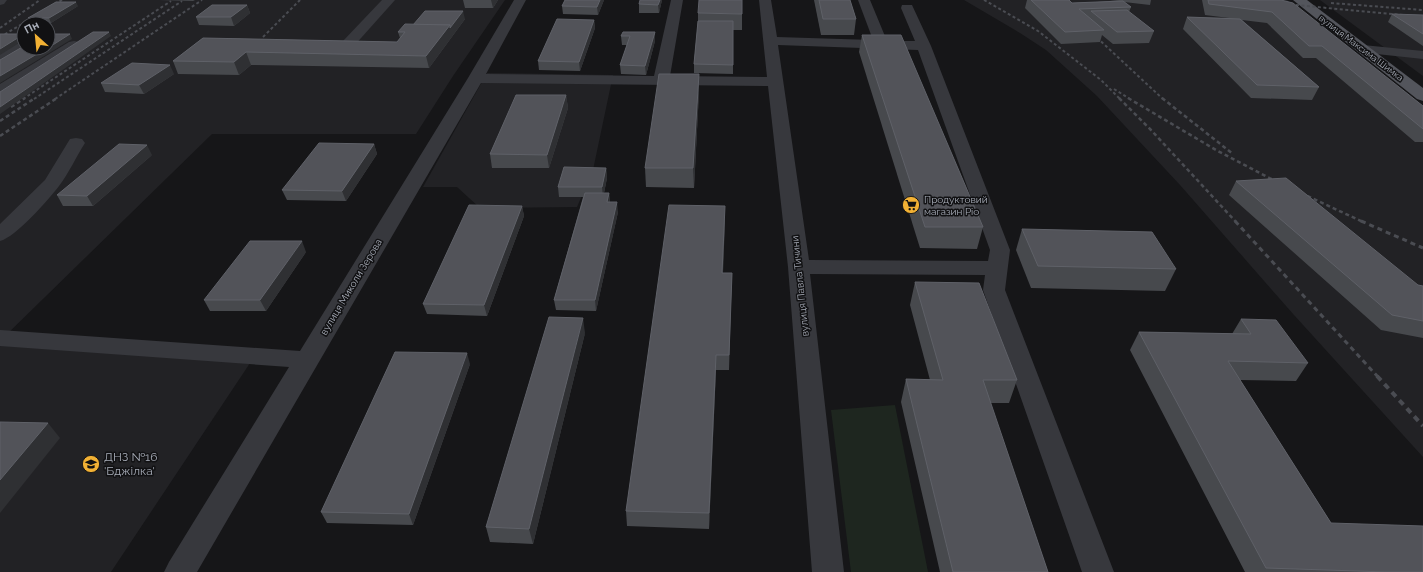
<svg xmlns="http://www.w3.org/2000/svg" width="1423" height="572" font-family="Raleway,sans-serif">
	<style>
		.built { fill: #222225; fill-rule: evenodd }
		.green { fill: #1e261f }
		.lines { fill: none; stroke-linecap: round; stroke-linejoin: round }
		.minor { fill: #37383d; fill-rule: evenodd }
		.major { fill: #53555c; fill-rule: evenodd }
		.rail-far3 { stroke: #4a4c52; stroke-width: 2; stroke-dasharray: 3 2.5; stroke-linecap: butt }
		.rail-far2 { stroke: #4a4c52; stroke-width: 2.5; stroke-dasharray: 4 3; stroke-linecap: butt }
		.rail-far1 { stroke: #4a4c52; stroke-width: 3; stroke-dasharray: 5 4; stroke-linecap: butt }
		.rail { stroke: #4a4c52; stroke-width: 4; stroke-dasharray: 6 5; stroke-linecap: butt }
		.wall { fill: #47494d }
		.shaded-wall { fill: #2f3033 }
		.building { fill: #525359; stroke: #5f6168 }
		.labels { text-anchor: middle; dominant-baseline: central; stroke-width: 3; stroke-linejoin: round; paint-order: stroke }
		.far-street-label { font-size: 9px; fill: #a8adb8; stroke: #111113 }
		.poi-label { font-size: 10px; fill: #a8adb8; stroke: #111113; text-anchor: start }
		.street-label { font-size: 10px; fill: #a8adb8; stroke: #111113 }
		.near-poi-label { font-size: 12px; fill: #a8adb8; stroke: #111113; text-anchor: start }
	</style>
	<rect width="100%" height="100%" fill="#161618"/>
	<g class="built">
		<path d="M0,0H505L453,76L416,134H212L3,338L254,357L111,572H0ZM24,24H48V48H24Z"/>
		<path d="M964,0H1287L1423,109V457L1294,315L1180,185L1097,96L1046,50L1020,33Z"/>
		<path d="M1320,0H1423V76Z"/>
		<path d="M487,73L613,75L593,170L577,207L480,208L457,187H423Z"/>
	</g>
	<path class="green" d="M895,405L928,572H851L831,410Z"/>
	<g class="lines">
		<g class="minor">
			<path d="M0,0H7L4,4L0,5Z"/>
			<path d="M382,0H395L353,47L348,48L343,47L341,44L343,41Z"/>
			<path d="M514,0H526L486,74L654,76L671,0H683L670,76L767,77L759,0H771L777,37L873,40L858,0H870L887,41H915L901,8L902,5H912L931,46L1010,250L1005,290L1114,572H1082L983,290L985,275L810,274L844,572H812L788,267L768,86L481,83L197,572H164L169,562L289,367L0,346V330L300,351L468,78ZM778,45L918,50L990,250L988,261L809,260Z"/>
			<path d="M24,41V48H29L5,63L0,64V54L19,42Z"/>
			<path d="M74,41L79,42L81,45L79,48L6,94L0,96V84L69,42Z"/>
			<path d="M1363,45L1423,51V59L1358,52L1356,49L1358,46Z"/>
			<path d="M76,138L82,139L85,143C76,157 69,173 59,186C48,200 16,237 0,241V224L45,180L70,139Z"/>
		</g>
		<path class="major" d="M1293,0H1307L1423,88V101L1417,99Z"/>
		<g class="rail-far3">
			<path d="M984,0L1038,31L1101,80L1120,99"/>
			<path d="M1331,3L1423,10"/>
			<path d="M1285,4L1423,17"/>
			<path d="M50,7L62,0"/>
			<path d="M0,28L40,0"/>
			<path d="M1093,34L1163,99"/>
			<path d="M0,37L38,15"/>
			<path d="M263,37L300,0"/>
			<path d="M1114,89L1130,99"/>
			<path d="M23,99L171,1"/>
			<path d="M34,99L182,1"/>
			<path d="M55,99L202,0"/>
		</g>
		<g class="rail-far2">
			<path d="M1119,98L1151,130L1236,222"/>
			<path d="M1128,98L1216,150L1279,183"/>
			<path d="M1162,98L1233,154"/>
			<path d="M11,107L25,98"/>
			<path d="M0,121L35,98"/>
			<path d="M0,136L57,98"/>
			<path d="M1301,193L1363,222"/>
		</g>
		<g class="rail-far1">
			<path d="M1235,221L1378,377"/>
			<path d="M1361,221L1423,248"/>
		</g>
		<path class="rail" d="M1377,376L1423,426"/>
	</g>
	<g class="wall">
		<path d="M159,0H195L193,1Z"/>
		<path d="M463,0H498L493,8H465Z"/>
		<path d="M565,0H604L598,15L563,14L562,6Z"/>
		<path d="M662,0L659,13H639V4Z"/>
		<path d="M814,0H850L856,19L854,35H821Z"/>
		<path d="M1027,0H1069L1072,3L1119,1L1109,0H1151L1150,5L1124,2L1131,7L1129,12L1154,31L1149,43L1113,44L1102,35L1100,42L1061,44L1025,8Z"/>
		<path d="M1202,0H1281L1423,106V142H1415L1316,58H1303L1267,23L1242,20L1319,87L1312,100L1251,98L1183,29L1187,17L1229,18L1205,15Z"/>
		<path d="M247,5L250,13L234,26L199,25L196,17Z"/>
		<path d="M78,6L51,23H31L28,18Z"/>
		<path d="M698,13L742,14V30H733V74L694,73V64L698,21Z"/>
		<path d="M1392,14L1423,15V46L1388,22Z"/>
		<path d="M465,19L429,68L251,65L239,75L178,74L173,61L203,38L397,42L400,38L398,32L413,25Z"/>
		<path d="M594,20L595,28L580,71L539,70L538,61Z"/>
		<path d="M655,32V41L646,75L621,74L620,65L627,45H622L621,36Z"/>
		<path d="M862,35L983,227L977,249L920,248L859,52Z"/>
		<path d="M174,74L144,94L105,92L101,83Z"/>
		<path d="M699,92L694,188L646,187L645,168Z"/>
		<path d="M566,95L568,108L549,168H492L490,154Z"/>
		<path d="M374,144L377,154L346,201L287,200L282,190Z"/>
		<path d="M152,155L93,206H63L57,195Z"/>
		<path d="M606,168L607,178L604,193H609L610,202L618,212L596,311L556,310L554,300L583,197H559L558,187Z"/>
		<path d="M1236,181L1418,285L1423,286V338L1381,330L1229,195Z"/>
		<path d="M522,206L524,216L487,316L427,314L423,304Z"/>
		<path d="M725,220L723,273H732L729,370H716L709,529L627,526L626,511Z"/>
		<path d="M1022,229L1176,269L1165,291L1031,288L1016,250Z"/>
		<path d="M306,252L266,311H210L204,300Z"/>
		<path d="M915,282L1017,380L1009,403H990L1048,572H940L901,402L906,379L930,380L910,305Z"/>
		<path d="M1241,319L1308,363L1296,381L1240,380L1331,523L1423,572H1245L1130,350L1139,332L1232,334Z"/>
		<path d="M585,333L533,544L490,542L486,527Z"/>
		<path d="M470,364L413,525L327,523L321,512Z"/>
	</g>
	<g class="shaded-wall">
		<path d="M491,0H498L493,8Z"/>
		<path d="M600,0H604L598,15L597,7Z"/>
		<path d="M660,0H662L659,13L658,5Z"/>
		<path d="M76,2L78,6L51,23L49,18Z"/>
		<path d="M247,5L250,13L234,26L231,17Z"/>
		<path d="M463,11L465,19L429,68L426,56L450,25Z"/>
		<path d="M594,20L595,28L580,71L579,62Z"/>
		<path d="M109,32L111,36L0,114V107Z"/>
		<path d="M655,32V41L646,75L645,66Z"/>
		<path d="M24,34V40L0,55V49Z"/>
		<path d="M70,34L72,39L0,83V76Z"/>
		<path d="M246,52L251,65L239,75L234,62Z"/>
		<path d="M170,65L174,74L144,94L139,85Z"/>
		<path d="M699,74V92L694,188L693,168Z"/>
		<path d="M566,95L568,108L549,168L547,155Z"/>
		<path d="M374,144L377,154L346,201L342,191Z"/>
		<path d="M147,145L152,155L93,206L87,196Z"/>
		<path d="M606,168L607,178L603,198L602,187Z"/>
		<path d="M609,193L610,203L607,202Z"/>
		<path d="M617,202L618,212L596,311L595,300Z"/>
		<path d="M522,206L524,216L487,316L484,305Z"/>
		<path d="M725,206V220L722,288V273Z"/>
		<path d="M302,241L306,252L266,311L260,300Z"/>
		<path d="M583,318L585,333L533,544L529,529Z"/>
		<path d="M467,353L470,364L413,525L409,514Z"/>
		<path d="M716,355V370L709,529V513Z"/>
		<path d="M48,423L60,438L0,513V480Z"/>
	</g>
	<g class="building">
		<path d="M565,0H600L597,7L562,6Z"/>
		<path d="M640,0H660L658,5L639,4Z"/>
		<path d="M699,0H742V14L698,13Z"/>
		<path d="M819,0H850L856,19H823Z"/>
		<path d="M1031,0H1069L1072,3L1123,1L1131,7L1079,9L1104,30L1065,32Z"/>
		<path d="M1208,0H1281L1293,3L1423,106V129L1322,46H1309L1272,12L1209,4Z"/>
		<path d="M56,2H76L49,18H28Z"/>
		<path d="M212,5H247L231,17H196Z"/>
		<path d="M1127,10L1154,31L1117,32L1091,11Z"/>
		<path d="M425,11H463L450,28V25H413Z"/>
		<path d="M1392,14L1423,15V34Z"/>
		<path d="M1187,17L1240,19L1319,87L1257,85Z"/>
		<path d="M557,19L594,20L579,62L538,61Z"/>
		<path d="M698,21H733V65L694,64Z"/>
		<path d="M405,24L450,25L426,56L246,52L234,62L173,61L203,38L397,42L405,32H398Z"/>
		<path d="M93,32H109L0,107V92Z"/>
		<path d="M623,32H655L645,66L620,65L630,36H621Z"/>
		<path d="M0,34H24L0,49Z"/>
		<path d="M48,34H70L48,48Z"/>
		<path d="M862,35H901L983,227H925Z"/>
		<path d="M24,46V48H47L0,76V60Z"/>
		<path d="M132,63L170,65L139,85L101,83Z"/>
		<path d="M659,74H699L693,168H645Z"/>
		<path d="M516,95H566L547,155L490,154Z"/>
		<path d="M319,143L374,144L342,191L282,190Z"/>
		<path d="M119,144L147,145L87,196L57,195Z"/>
		<path d="M564,167L606,168L602,187H558Z"/>
		<path d="M1286,178L1418,285L1423,286V321L1392,315L1236,181Z"/>
		<path d="M585,193H609L607,202H617L595,300H554Z"/>
		<path d="M469,205L522,206L484,305L423,304Z"/>
		<path d="M669,205L725,206L722,273H732L729,355H716L709,513L626,511Z"/>
		<path d="M1022,229L1152,232L1176,269L1038,266Z"/>
		<path d="M250,241H302L260,300H204Z"/>
		<path d="M915,282L979,283L1017,380H983L1048,572H953L906,379L943,380Z"/>
		<path d="M549,317L583,318L529,529L486,527Z"/>
		<path d="M1241,319L1276,320L1308,363L1228,361L1331,523L1423,526V572H1387L1266,568L1139,332L1251,334Z"/>
		<path d="M395,352L467,353L409,514L321,512Z"/>
		<path d="M0,422L48,423L0,480Z"/>
	</g>
	<defs>
		<symbol id="supermarket-disc" viewBox="-11 -11 22 22"><circle r="9.5" fill="#f2b134" stroke="#111113"/><path d="M-6-5.5h2.5l.6 2H6L4.5 2H-2.5L-4.4-4H-6ZM-1.5 3.2a1.3 1.3 0 1 0 .1 0ZM3 3.2a1.3 1.3 0 1 0 .1 0Z" fill="#111"/></symbol>
		<symbol id="school-disc" viewBox="-11 -11 22 22"><circle r="9.5" fill="#f2b134" stroke="#111113"/><path d="M0-5L7-2L0 1L-7-2ZM-4 1L0 2.5L4 1V4Q0 6-4 4Z" fill="#111"/></symbol>
	</defs>
	<g fill-rule="evenodd">
		<use href="#supermarket-disc" x="901" y="195" width="20" height="20"/>
		<use href="#school-disc" x="81" y="454" width="20" height="20"/>
	</g>
	<g class="labels">
		<g class="far-street-label">
			<text transform="translate(1361 48) rotate(37)">вулиця Максима Шимка</text>
		</g>
		<g class="poi-label">
			<text x="924" y="199">Продуктовий<tspan x="924" dy="12">магазин Ріо</tspan></text>
		</g>
		<g class="street-label">
			<text transform="translate(800 286) rotate(-96)">вулиця Павла Тичини</text>
			<text transform="translate(351 287) rotate(-59)">вулиця Миколи Зерова</text>
		</g>
		<g class="near-poi-label">
			<text x="104" y="457">ДНЗ №16<tspan x="104" dy="14">'Бджілка'</tspan></text>
		</g>
	</g>
	<g transform="translate(36 36) rotate(333)"><circle r="19" fill="#111113" stroke="#4d4f55"/>
	<path d="M0-3L7 15L0 10L-7 15Z" fill="#f2b134"/>
	<text y="-6" font-size="11" font-weight="bold" text-anchor="middle" fill="#a8adb8">Пн</text>
	</g>
</svg>
